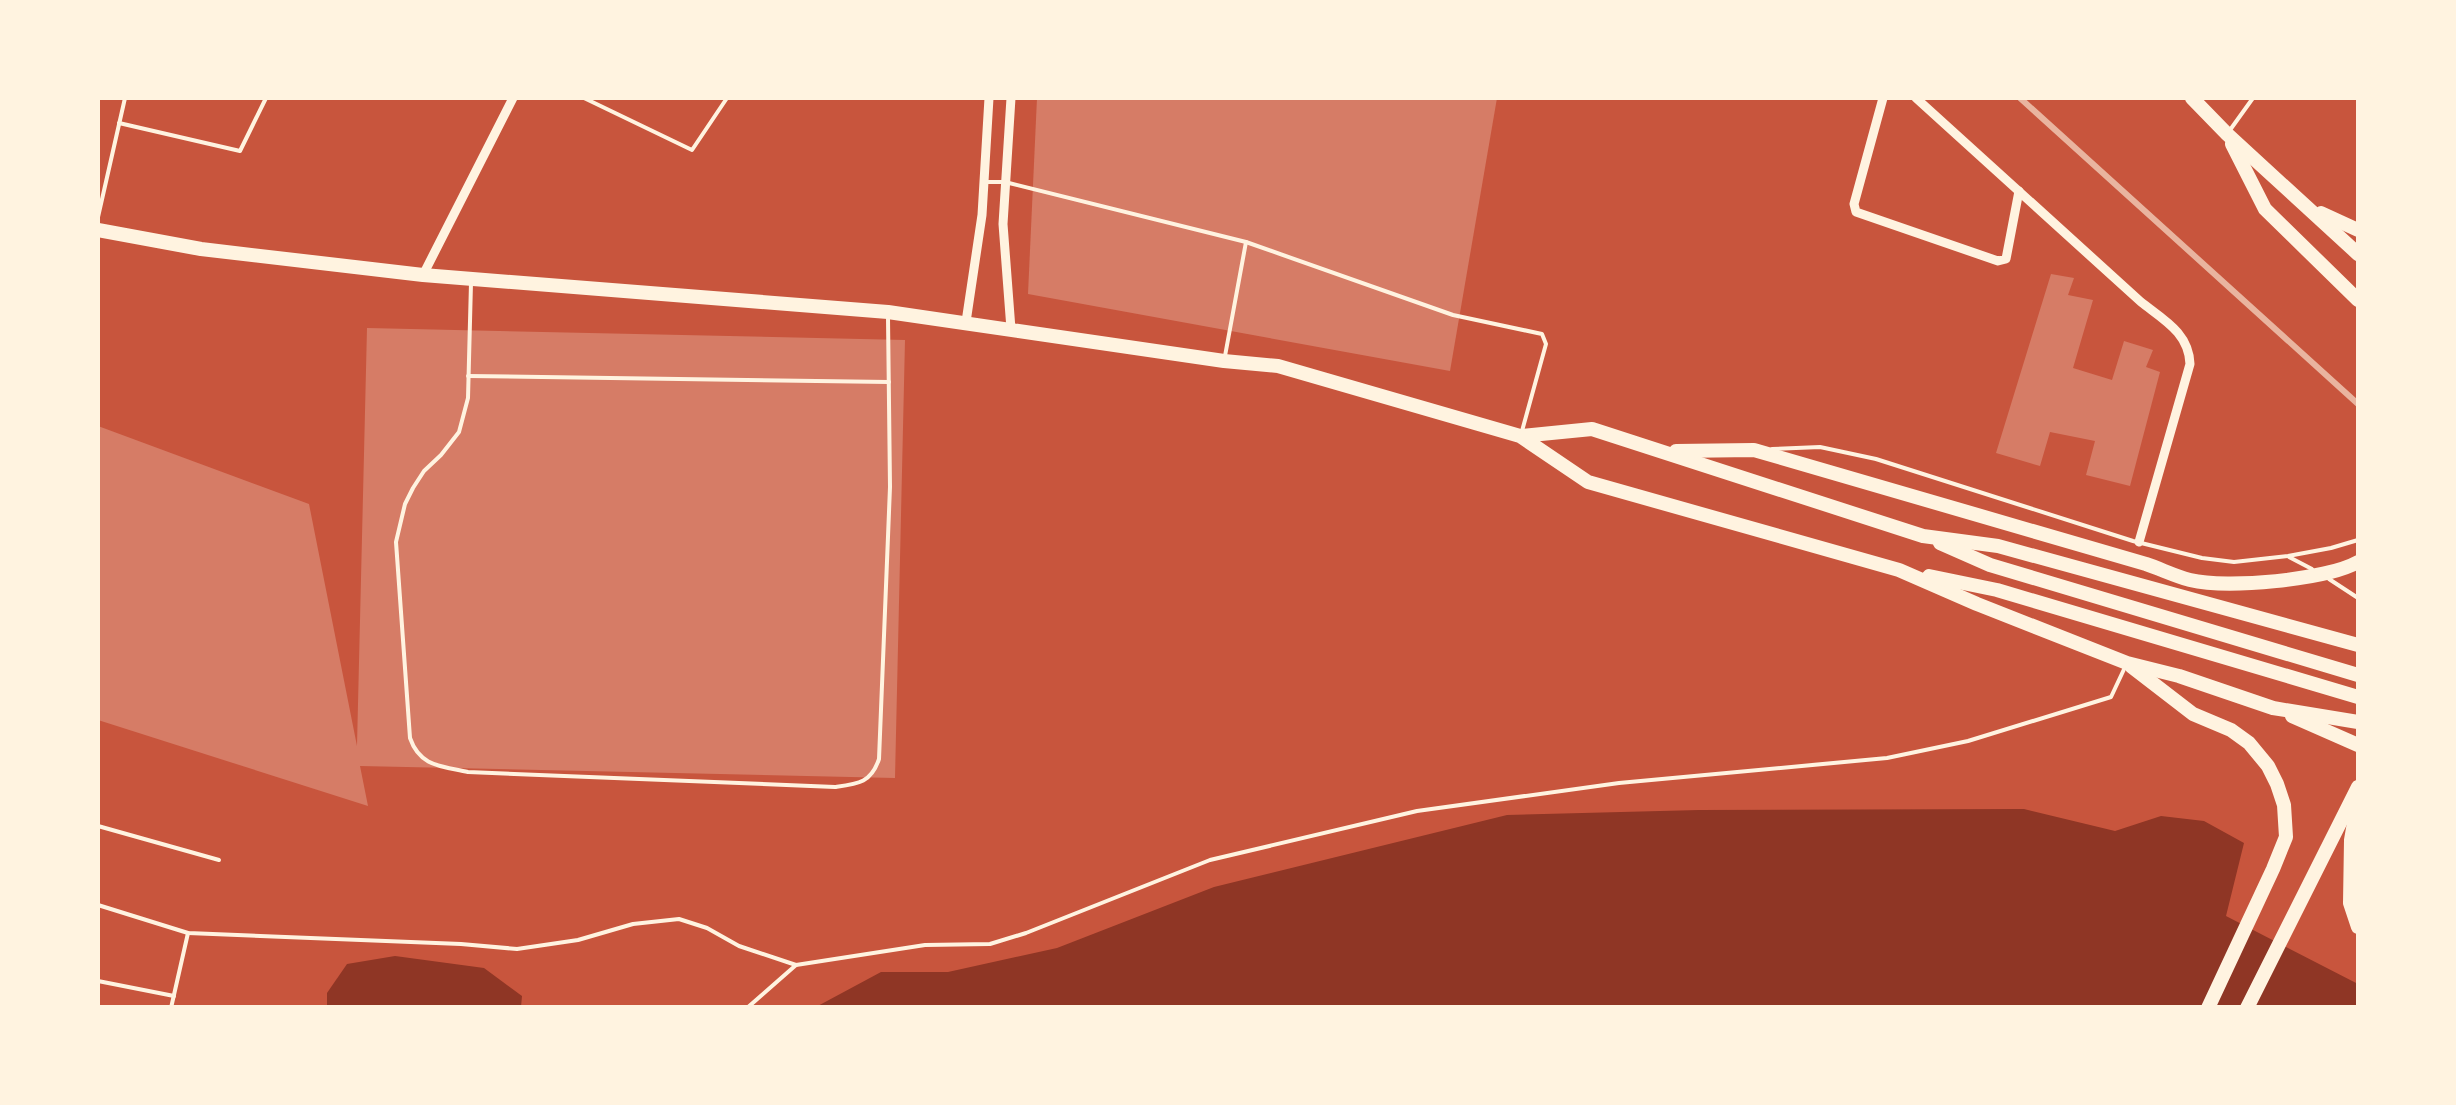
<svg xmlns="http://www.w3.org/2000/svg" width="2456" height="1105" font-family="'Public Sans',sans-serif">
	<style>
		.water { fill: #8f3625 }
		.building { fill: #d67c66 }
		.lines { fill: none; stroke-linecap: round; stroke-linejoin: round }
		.service { stroke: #fff3e0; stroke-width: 4 }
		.minor { stroke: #fff3e0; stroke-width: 9 }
		.primary { stroke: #fff3e0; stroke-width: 14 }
		.rail { stroke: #e9b49f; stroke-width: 6 }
	</style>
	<rect width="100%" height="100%" fill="#c8553d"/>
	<g class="water">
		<path d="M2024,809L2115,831L2161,816L2204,821L2244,843L2226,916L2358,984V1008H814L881,972H948L1057,948L1214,887L1507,815L1699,810Z"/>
		<path d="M395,956L484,968L522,996L521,1007H327V993L347,964Z"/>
	</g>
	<g class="building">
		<path d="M1037,98H1497L1450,371L1028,294Z"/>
		<path d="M2051,274L2074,278L2068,295L2093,300L2073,368L2112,380L2124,341L2153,350L2146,367L2160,372L2130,486L2086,475L2095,441L2050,432L2040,466L1996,453Z"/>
		<path d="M367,328L905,340L895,778L360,766L368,806L98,720V426L309,504L357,746Z"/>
	</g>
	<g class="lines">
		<g class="service">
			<path d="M584,98L692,150L727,98"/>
			<path d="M119,123L240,151L266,98"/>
			<path d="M2230,130L2253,98"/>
			<path d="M984,182H1005L1246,242L1453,315L1542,334L1546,344L1522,431"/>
			<path d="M98,217L125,98"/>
			<path d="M471,283L468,398L459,432L441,455L424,471L413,488L405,504L396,542L410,738C420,767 442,766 468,772L835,787C858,784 871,783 879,759L890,487L888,318"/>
			<path d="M1225,356L1246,242"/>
			<path d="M468,376L889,382"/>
			<path d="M1772,449L1820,447L1876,459L2133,541L2202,558L2234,562L2288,556L2331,548L2358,540"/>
			<path d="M2289,557L2312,569"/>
			<path d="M2329,579L2358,598"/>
			<path d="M98,826L219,860"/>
			<path d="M98,905L188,933L461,944L517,949L578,940L633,924L679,919L707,928L739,946L796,965"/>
			<path d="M98,981L174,996"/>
			<path d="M171,1008L188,933"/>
			<path d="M747,1008L796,965L925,945L990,944L1026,933L1210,860L1417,811L1619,783L1887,758L1968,741L2111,697L2126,665"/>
		</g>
		<g class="minor">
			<path d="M1011,98L1003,224L1011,329"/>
			<path d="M1883,98L1854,204L1856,212L1998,261L2006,259L2019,191"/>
			<path d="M1916,98L2141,302C2164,320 2189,333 2190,364L2139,542"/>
			<path d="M423,275L513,98"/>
			<path d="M966,322L982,215L989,98"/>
		</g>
		<g class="primary">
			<path d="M2192,98L2227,134L2358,254"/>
			<path d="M2232,144L2265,209L2358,300"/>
			<path d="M2321,213L2358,230"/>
			<path d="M98,230L201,249L423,275L888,312L1224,361L1278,366L1520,436L1588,482L1899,570L1977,604L2127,663L2179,676L2273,708L2358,722"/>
			<path d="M1521,436L1592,429L1923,536L1998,546L2358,645"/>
			<path d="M1676,451L1754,450L2146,564C2161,569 2175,576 2190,580C2227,589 2326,580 2358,562"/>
			<path d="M1940,543L1990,565L2358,675"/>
			<path d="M1929,576L1997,590L2358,697"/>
			<path d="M2132,667L2193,714L2231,730L2249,743L2268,766L2277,784L2284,805L2286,837L2273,869L2208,1008"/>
			<path d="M2292,716L2358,745"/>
			<path d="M2358,800L2351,840L2350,903L2358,927"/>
			<path d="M2247,1008L2358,787"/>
		</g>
		<path class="rail" d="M2020,98L2358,404"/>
	</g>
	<rect width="2456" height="1105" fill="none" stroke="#fff3e0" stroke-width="200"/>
</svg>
